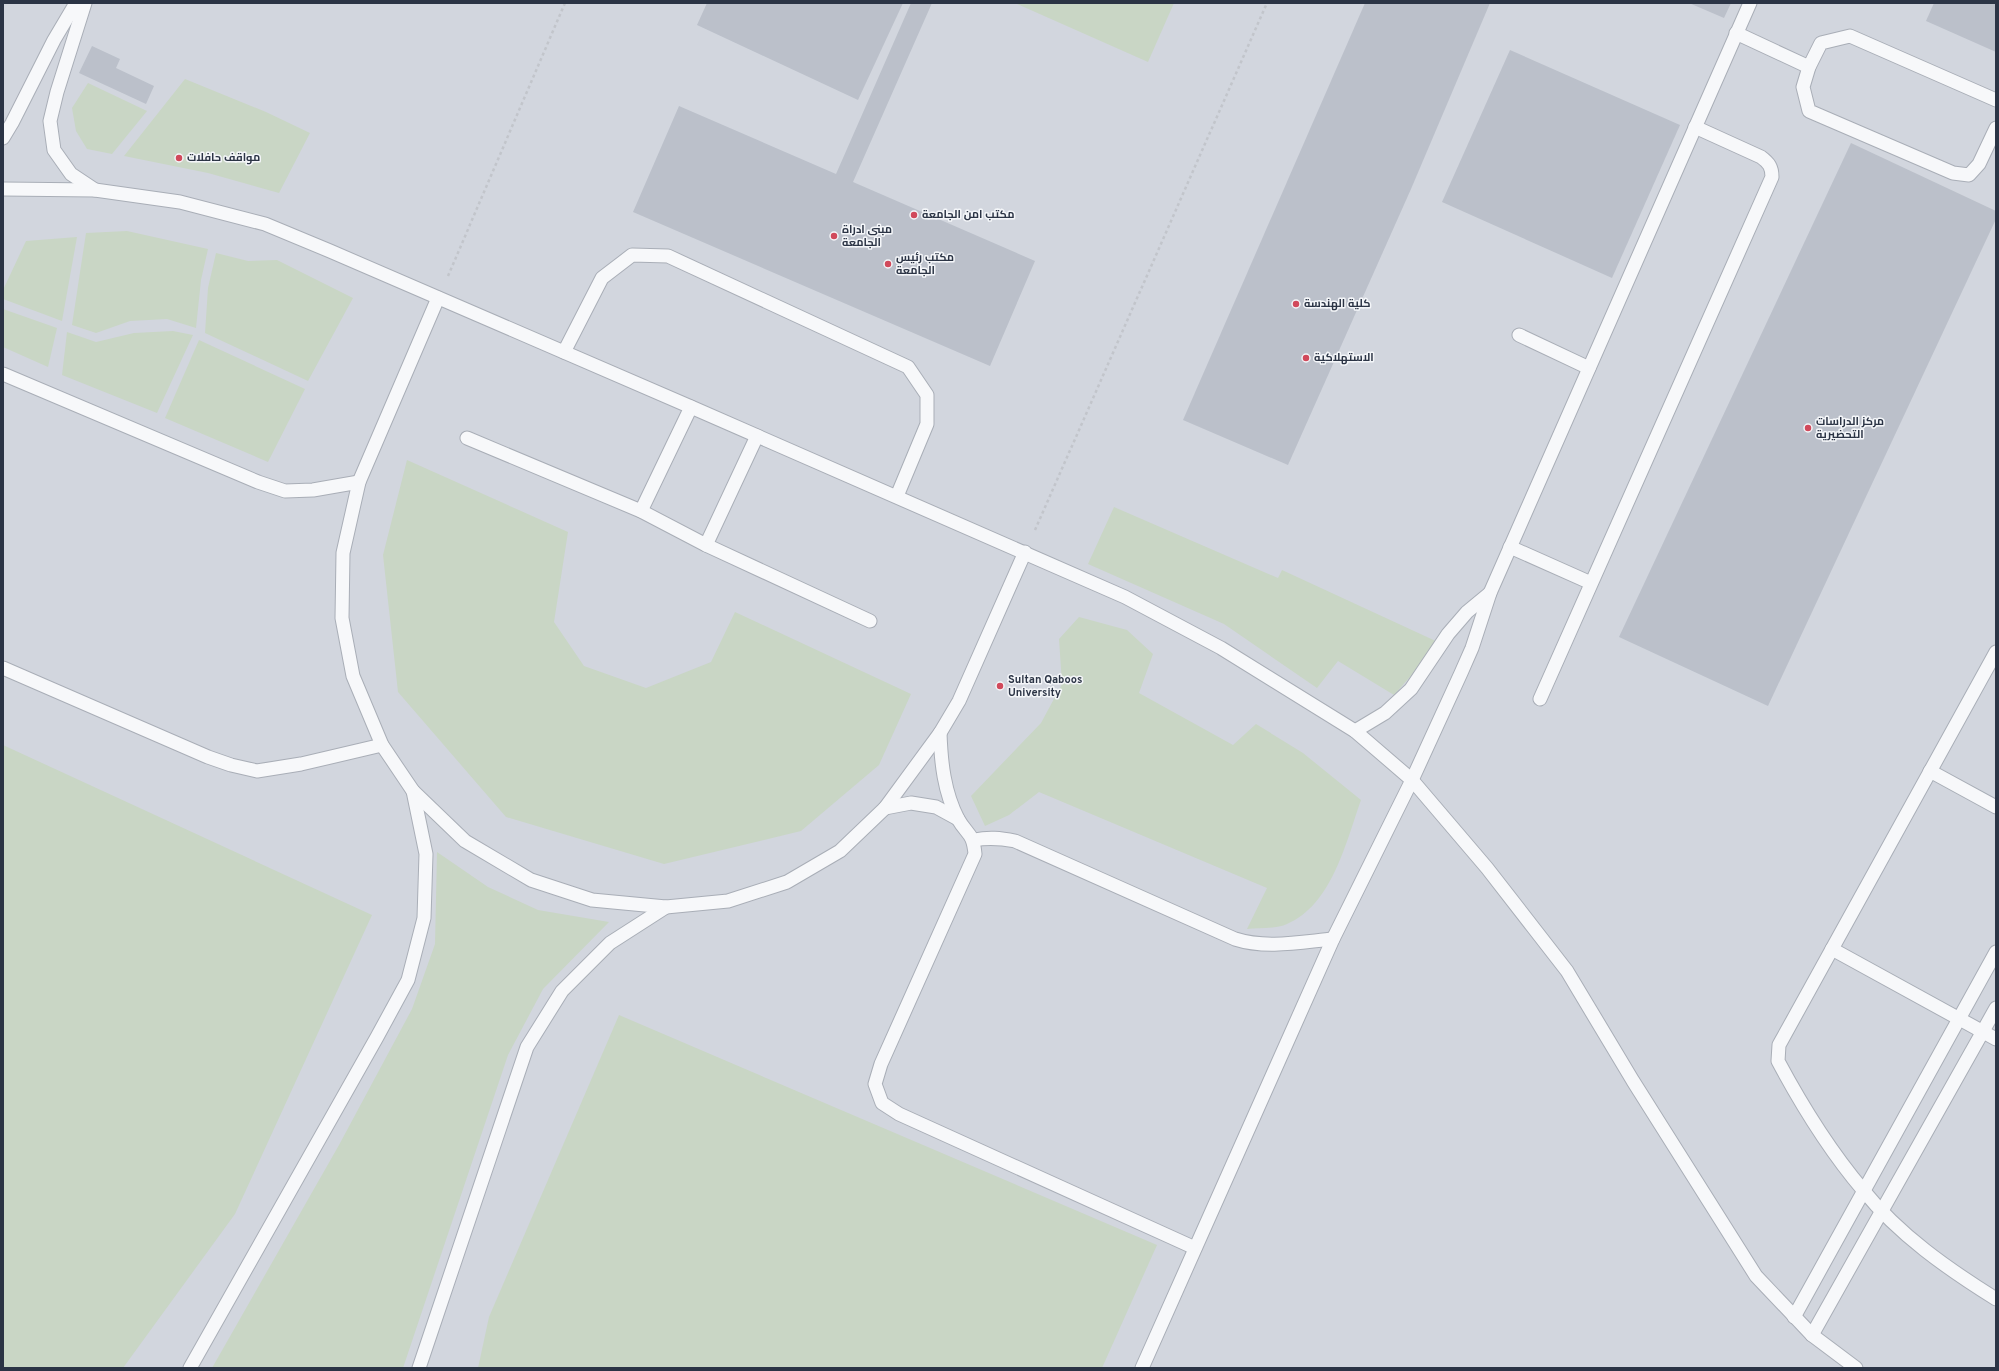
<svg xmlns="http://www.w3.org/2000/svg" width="1999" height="1371" font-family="Overpass,Cairo,sans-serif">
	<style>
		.built { fill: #d2d6de }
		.green { fill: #c9d6c5 }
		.building { fill: #bbc0ca }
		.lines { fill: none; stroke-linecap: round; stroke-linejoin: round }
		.lane-casing { stroke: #a9aeb7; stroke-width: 15 }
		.path { stroke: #c2c5cb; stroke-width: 2.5; stroke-dasharray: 3 3; stroke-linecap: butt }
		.lane { stroke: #f7f8fa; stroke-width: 13 }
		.poi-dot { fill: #d1495b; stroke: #f4f6f9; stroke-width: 1.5 }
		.labels { text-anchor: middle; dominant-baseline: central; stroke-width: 3; stroke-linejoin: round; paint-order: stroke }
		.poi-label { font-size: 11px; font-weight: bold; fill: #2b3445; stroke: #f4f6f9; text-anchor: start }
	</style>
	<rect width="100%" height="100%" fill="#e4e7ec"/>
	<rect class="built" x="3" y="3" width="1993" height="1365"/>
	<g class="green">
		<path d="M1015,3H1174L1148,62Z"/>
		<path d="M185,79L266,112L310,133L279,193L208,173L124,156Z"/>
		<path d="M88,83L147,111L112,154L87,149L76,131L72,108Z"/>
		<path d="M127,231L208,249L201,280L196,328L167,319L130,321L96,333L72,325L86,233Z"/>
		<path d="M77,237L62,321L3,299V290L26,241Z"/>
		<path d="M216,253L248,261L277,260L353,298L308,381L205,333L208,288Z"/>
		<path d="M3,309L57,328L48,367L3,347Z"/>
		<path d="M173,331L193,335L157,413L62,375L67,332L96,342L134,333Z"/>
		<path d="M199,340L305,389L268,462L165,418Z"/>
		<path d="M407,460L568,532L554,622L584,666L646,688L711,662L735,612L911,694L879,765L801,831L664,864L506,817L398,692L383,555Z"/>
		<path d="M1114,507L1278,578L1282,570L1440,643L1394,695L1338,661L1317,688L1224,624L1088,564Z"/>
		<path d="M1079,617L1127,630L1153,654L1139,693L1233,745L1256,724L1303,753L1361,800C1346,842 1332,905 1287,924C1276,929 1259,928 1247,929L1267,888L1039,792L1009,815L985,826L971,796L1041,723L1062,684L1059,639Z"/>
		<path d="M3,745L372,915L235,1214L123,1368H3Z"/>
		<path d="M437,852L488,887L538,910L609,922L543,989L508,1055L403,1368H212L339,1145L412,1009L435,944Z"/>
		<path d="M619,1015L1157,1245L1102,1368H478L489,1317Z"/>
	</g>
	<g class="building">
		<path d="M707,3H903L858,100L697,25Z"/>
		<path d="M911,3H932L853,182L1035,261L990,366L633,212L679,106L836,174Z"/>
		<path d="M1365,3H1490L1411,189L1288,465L1183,420Z"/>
		<path d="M1689,3H1731L1724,18Z"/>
		<path d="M1934,3H1996V52L1926,21Z"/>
		<path d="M92,46L120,59L116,68L154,86L146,104L79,73Z"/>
		<path d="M1510,50L1680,125L1612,278L1442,202Z"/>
		<path d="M1851,143L1996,211V219L1768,706L1619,637Z"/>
	</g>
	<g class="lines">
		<defs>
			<g id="lane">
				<path d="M85,3L57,92L50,121L54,150L71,174L95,190"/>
				<path d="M1736,33L1809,67"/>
				<path d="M1996,100L1850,36L1821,43L1809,67L1803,87L1809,111L1953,173L1969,175L1979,164L1996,128"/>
				<path d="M3,138L12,123L54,40L76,3"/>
				<path d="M3,189L95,190L180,202L265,224L330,251L691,407L1125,597L1221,648L1355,731L1412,780L1487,868L1567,971L1633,1081L1756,1276L1812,1335L1856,1368"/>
				<path d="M438,298L359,482L343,553L342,618L353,676L382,745L413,791L465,841L531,880L592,900L666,907L728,901L787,882L840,851L885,808L940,733L959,701L1025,552"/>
				<path d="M1519,335L1589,368"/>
				<path d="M564,352L602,278L632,255L668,256L908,367L927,395V424L897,496"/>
				<path d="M3,374L258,482L285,491L313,490L359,482"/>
				<path d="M467,438L641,511L706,545L870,621"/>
				<path d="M641,511L691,407"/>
				<path d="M706,545L757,436"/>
				<path d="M1510,547L1591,583"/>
				<path d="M1996,652L1779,1045L1778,1061C1802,1106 1830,1151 1863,1190C1899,1235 1948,1269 1996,1299"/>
				<path d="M3,668L208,757L231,765L257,771L301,764L382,745"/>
				<path d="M1540,699L1772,177C1772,167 1769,163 1761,157L1695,127"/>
				<path d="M1355,731L1385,713L1411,689L1448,634L1467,612L1490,593"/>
				<path d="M940,733C941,762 944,792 958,819C967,835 973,832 975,854L881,1064L875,1084L882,1103L899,1114L1195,1248"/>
				<path d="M1930,771L1996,807"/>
				<path d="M885,808L911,803L936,807L958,819"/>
				<path d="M974,840C989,837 1000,838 1015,841L1235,939C1266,949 1301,942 1333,939"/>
				<path d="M1832,949L1996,1039"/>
				<path d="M1794,1317L1996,952"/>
				<path d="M1812,1335L1996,1008"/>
				<path d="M190,1368L377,1037L408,980L424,918L426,854L413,791"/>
				<path d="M419,1368L527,1047L562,991L610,943L666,907"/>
				<path d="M1142,1368L1333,939L1412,780L1461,673L1472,648L1490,593L1750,3"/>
			</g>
		</defs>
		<use href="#lane" class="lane-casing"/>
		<g class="path">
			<path d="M448,276L565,3"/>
			<path d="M1035,530L1267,3"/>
		</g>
		<use href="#lane" class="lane"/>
	</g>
	<g class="poi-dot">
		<circle cx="179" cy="158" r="4"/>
		<circle cx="914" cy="215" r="4"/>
		<circle cx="834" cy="236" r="4"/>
		<circle cx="888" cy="264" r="4"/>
		<circle cx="1296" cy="304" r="4"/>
		<circle cx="1306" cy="358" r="4"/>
		<circle cx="1808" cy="428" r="4"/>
		<circle cx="1000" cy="686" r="4"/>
	</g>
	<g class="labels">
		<g class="poi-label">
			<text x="187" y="158">مواقف حافلات</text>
			<text x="922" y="215">مكتب امن الجامعة</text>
			<text x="842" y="230">مبنى ادراة<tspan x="842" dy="13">الجامعة</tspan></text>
			<text x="896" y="258">مكتب رئيس<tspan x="896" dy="13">الجامعة</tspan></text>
			<text x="1304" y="304">كلية الهندسة</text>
			<text x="1314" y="358">الاستهلاكية</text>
			<text x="1816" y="422">مركز الدراسات<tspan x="1816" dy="13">التحضيرية</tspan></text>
			<text x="1008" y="680">Sultan Qaboos<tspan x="1008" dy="13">University</tspan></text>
		</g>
	</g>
	<rect width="1999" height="1371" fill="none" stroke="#2b3445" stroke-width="8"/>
</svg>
